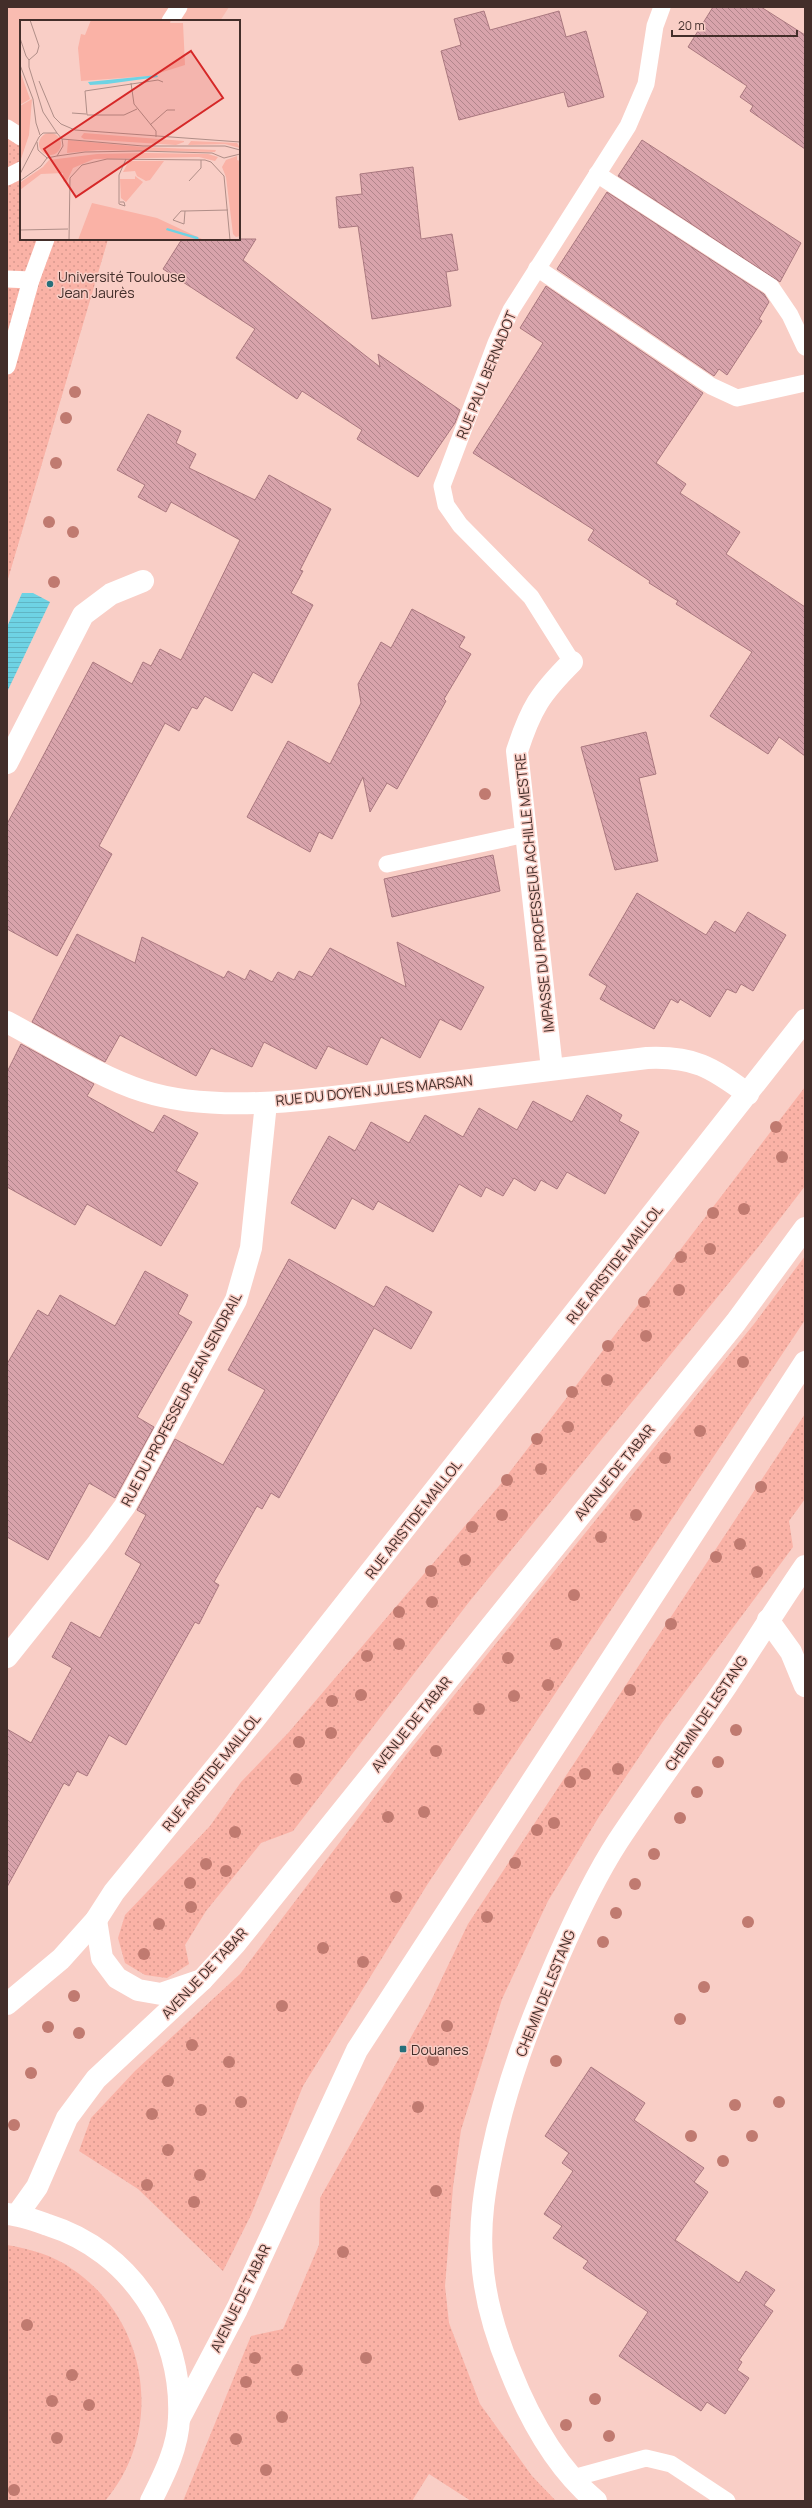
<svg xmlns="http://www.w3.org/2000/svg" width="812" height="2508" font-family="Manrope,sans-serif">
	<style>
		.built { fill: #f9bcb1 }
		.grass { fill: url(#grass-dots) }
		.water { fill: url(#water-rules) }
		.building { fill: url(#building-back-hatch); stroke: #aa787f }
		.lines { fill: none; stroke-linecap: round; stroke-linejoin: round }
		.service { stroke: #fff; stroke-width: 17 }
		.minor { stroke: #fff; stroke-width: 22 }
		.secondary { stroke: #fff; stroke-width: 22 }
		.tree { fill: #c07a70 }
		.poi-dot { fill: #276f7a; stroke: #f9cec6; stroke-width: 1.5 }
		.labels { text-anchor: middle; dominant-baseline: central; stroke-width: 3; stroke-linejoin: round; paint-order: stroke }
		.poi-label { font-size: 14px; fill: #432e2a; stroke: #f9cec6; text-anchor: start }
		.street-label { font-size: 14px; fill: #432e2a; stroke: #f9cec6 }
		.inset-road { fill: none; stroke: #b08e88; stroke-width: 1 }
		.view { fill: #d62828; fill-opacity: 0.15; stroke: #d62828; stroke-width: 2 }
		.inset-edge { fill: none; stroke: #432e2a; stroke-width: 2 }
	</style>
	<defs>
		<pattern id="grass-dots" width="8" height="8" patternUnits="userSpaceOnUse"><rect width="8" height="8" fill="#fab2a6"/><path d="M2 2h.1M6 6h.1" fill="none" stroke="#d8998f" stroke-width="1.8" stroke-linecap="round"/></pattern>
		<pattern id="water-rules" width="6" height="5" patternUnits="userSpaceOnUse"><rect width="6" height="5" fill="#6ed3e4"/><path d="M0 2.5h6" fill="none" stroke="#60b5c4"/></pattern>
		<pattern id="building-back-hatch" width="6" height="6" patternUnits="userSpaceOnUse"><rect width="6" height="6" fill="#d8a3ab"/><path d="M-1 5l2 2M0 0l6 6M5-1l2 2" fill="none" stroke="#b1858b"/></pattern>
	</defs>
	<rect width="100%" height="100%" fill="#f9cec6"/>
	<path class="built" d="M7,7H229L220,21H21V239H108L7,582Z"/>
	<g class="grass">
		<path d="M7,128L21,137V239H108L7,582Z"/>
		<path d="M805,1087V1186L759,1246L469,1602L293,1831L261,1843L206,1911L185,1945L189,1964L167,1978L145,1975L125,1963L118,1938L125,1915L210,1826L241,1782L289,1732L499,1486Z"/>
		<path d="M805,1256V1320L427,1885L303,2086L251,2215L223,2271L138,2189L79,2151L91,2118L135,2071L240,1974L406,1755L754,1324Z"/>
		<path d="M805,1414V1499L789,1521L793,1547L662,1723L600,1815L548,1901L502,1999L461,2130L453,2187L445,2286L449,2323L480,2404L532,2476L556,2501H471L429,2474L412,2501H183L251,2336L283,2329L319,2245L320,2198L428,2007L468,1924Z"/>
		<path d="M7,2245C30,2249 53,2255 72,2269C149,2320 165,2431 105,2501H7Z"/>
	</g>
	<path class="water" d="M22,593H33L50,602L7,692V627Z"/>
	<g class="building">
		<path d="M713,7H761L805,35V149L750,111L753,106L740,97L747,86L688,47Z"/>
		<path d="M484,11L490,30L559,11L566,37L586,31L604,97L568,107L564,92L459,120L441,51L461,45L454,19Z"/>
		<path d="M642,140L801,243L780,282L618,176Z"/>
		<path d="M413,167L421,239L452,234L458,270L446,272L451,306L372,319L358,226L339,228L336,197L362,194L360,174Z"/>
		<path d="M607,192L764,294L769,302L759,319L762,321L727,375L719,369L714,376L557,269Z"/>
		<path d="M182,239H256L243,260L380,367L378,354L460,410L455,423L418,477L357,439L362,430L302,391L297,399L236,358L255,329L163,269Z"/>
		<path d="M546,286L703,393L656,463L686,484L680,493L740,532L726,554L805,607V756L779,737L768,754L710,716L752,652L676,604L678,601L649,583L650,581L588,540L594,530L473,453L543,343L520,328Z"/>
		<path d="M148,414L181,431L176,443L196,454L189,468L255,500L269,475L331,509L300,570L303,571L291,593L313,605L272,683L253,672L232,711L205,696L197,709L192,707L179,731L165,723L99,846L112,854L57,956L7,929V824L93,662L132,684L143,662L151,666L160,649L181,660L240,540L171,502L166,512L138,497L145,485L117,470Z"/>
		<path d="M412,609L465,637L459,647L471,654L444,699L446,701L397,789L387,783L370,812L363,777L332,839L319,832L310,852L247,817L288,741L330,764L361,703L358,684L381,642L391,648Z"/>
		<path d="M646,732L656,774L639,778L658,861L615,870L581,747Z"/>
		<path d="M493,855L500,891L392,917L384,879Z"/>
		<path d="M637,893L706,935L715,921L735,933L748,912L786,935L753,991L741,984L736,993L727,989L710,1017L680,999L678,1003L671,999L654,1029L600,999L607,986L589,975Z"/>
		<path d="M77,934L135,963L142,937L224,978L228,971L245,980L250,970L272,982L278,972L294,980L299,971L312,977L330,948L406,987L397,942L484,987L461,1030L440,1019L420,1058L381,1037L367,1065L328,1046L316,1069L264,1042L252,1067L211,1048L196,1076L120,1035L105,1062L32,1022Z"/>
		<path d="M21,1044L94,1084L87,1096L153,1133L164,1115L198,1133L176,1171L198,1183L161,1246L87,1204L75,1225L7,1187V1072Z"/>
		<path d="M587,1095L622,1115L619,1121L639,1132L605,1194L567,1172L557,1189L541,1180L535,1191L514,1178L503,1196L486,1187L481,1197L459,1184L433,1232L378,1201L373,1210L352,1198L335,1229L291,1203L329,1136L355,1151L371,1122L409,1143L425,1115L463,1137L479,1108L517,1130L533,1101L572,1122Z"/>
		<path d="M289,1259L374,1307L386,1286L432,1312L411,1349L374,1328L279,1498L271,1493L262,1509L257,1506L214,1582L219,1585L199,1624L195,1622L126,1745L109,1735L87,1776L77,1771L69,1786L64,1783L7,1887V1729L31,1743L72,1668L52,1657L71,1622L100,1638L141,1564L125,1554L146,1515L137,1510L175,1439L223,1465L265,1390L228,1370Z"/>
		<path d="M145,1271L188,1295L178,1314L192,1322L137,1417L154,1427L115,1498L89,1483L48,1560L7,1537V1364L38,1310L48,1316L60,1295L115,1326Z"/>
		<path d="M591,2067L645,2103L634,2120L704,2168L694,2182L708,2192L675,2240L739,2283L746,2271L775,2290L764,2305L773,2311L739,2360L742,2362L737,2370L749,2378L725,2414L707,2402L701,2411L619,2356L648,2312L583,2268L588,2261L553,2238L562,2226L544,2214L573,2171L562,2163L569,2153L545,2136Z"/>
	</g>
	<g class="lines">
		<g class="service">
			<path d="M170,21L179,7"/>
			<path d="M7,128L21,137"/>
			<path d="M597,174L771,287L790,315L805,347"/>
			<path d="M7,177L21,170"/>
			<path d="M537,268L711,386L737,398L805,383"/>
			<path d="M7,279L31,280"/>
			<path d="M7,366L31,280L46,239"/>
			<path d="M572,662L531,597L460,525L446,505L442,486L496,343L511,310L628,126L646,84L655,26L662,7"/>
			<path d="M387,864L526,834"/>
			<path d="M573,2478L646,2458L671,2464L727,2501"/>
		</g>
		<g class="minor">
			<path d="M7,763L83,615L111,594L143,581"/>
			<path d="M7,1022C49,1044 98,1077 143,1091C221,1116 332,1097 413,1087C491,1077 569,1067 647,1058C694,1056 711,1067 748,1094"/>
			<path d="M552,1069L517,751C531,708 540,694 572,662"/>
			<path d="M768,1620L791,1652L805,1686"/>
			<path d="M7,1657L98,1543L125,1506L236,1300L251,1248L266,1103"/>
			<path d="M96,1920L102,1958L117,1978L138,1990L161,1994L202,1980"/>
			<path d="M7,2004L61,1959L96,1920L114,1892L234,1745L805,1020"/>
			<path d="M596,2501C555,2467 529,2418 510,2370C495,2334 484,2297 482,2258C479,2223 485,2187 492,2153C506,2085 530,2022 558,1958C575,1919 594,1878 618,1841C653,1788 691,1738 727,1685C753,1646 778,1605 805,1566"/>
		</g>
		<g class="secondary">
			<path d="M7,2214C21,2215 34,2220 48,2225C131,2251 183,2332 179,2418C178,2448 164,2475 151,2501"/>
			<path d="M17,2215L37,2187L67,2118L96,2079L202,1980L235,1944L736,1322L805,1228"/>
			<path d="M179,2419L237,2309L357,2050L805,1362"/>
		</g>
	</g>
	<g class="tree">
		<circle cx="75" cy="392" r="6"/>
		<circle cx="66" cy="418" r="6"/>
		<circle cx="56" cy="463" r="6"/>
		<circle cx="49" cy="522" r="6"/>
		<circle cx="73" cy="532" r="6"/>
		<circle cx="54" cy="582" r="6"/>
		<circle cx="485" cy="794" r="6"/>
		<circle cx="776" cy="1127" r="6"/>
		<circle cx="782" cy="1157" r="6"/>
		<circle cx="744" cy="1209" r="6"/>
		<circle cx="713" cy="1213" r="6"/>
		<circle cx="710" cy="1249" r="6"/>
		<circle cx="681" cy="1257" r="6"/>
		<circle cx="679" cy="1290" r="6"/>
		<circle cx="644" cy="1302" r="6"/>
		<circle cx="646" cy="1336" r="6"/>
		<circle cx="608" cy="1346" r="6"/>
		<circle cx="743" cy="1362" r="6"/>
		<circle cx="607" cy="1380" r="6"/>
		<circle cx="572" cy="1392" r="6"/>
		<circle cx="568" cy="1427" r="6"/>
		<circle cx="700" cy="1431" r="6"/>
		<circle cx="537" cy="1439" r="6"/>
		<circle cx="665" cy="1458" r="6"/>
		<circle cx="541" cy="1469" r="6"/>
		<circle cx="507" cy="1480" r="6"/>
		<circle cx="761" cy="1487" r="6"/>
		<circle cx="502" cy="1515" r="6"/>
		<circle cx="636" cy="1515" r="6"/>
		<circle cx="472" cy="1527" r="6"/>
		<circle cx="601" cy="1537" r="6"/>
		<circle cx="740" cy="1544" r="6"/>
		<circle cx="716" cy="1557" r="6"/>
		<circle cx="465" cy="1560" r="6"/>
		<circle cx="431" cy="1571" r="6"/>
		<circle cx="757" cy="1572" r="6"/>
		<circle cx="574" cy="1595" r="6"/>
		<circle cx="432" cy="1602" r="6"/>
		<circle cx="399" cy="1612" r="6"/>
		<circle cx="671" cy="1624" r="6"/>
		<circle cx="399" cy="1644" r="6"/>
		<circle cx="556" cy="1644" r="6"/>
		<circle cx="367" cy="1656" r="6"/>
		<circle cx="508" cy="1658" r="6"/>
		<circle cx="548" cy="1685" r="6"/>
		<circle cx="630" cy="1690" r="6"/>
		<circle cx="361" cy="1695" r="6"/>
		<circle cx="514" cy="1696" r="6"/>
		<circle cx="332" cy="1701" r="6"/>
		<circle cx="479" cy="1709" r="6"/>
		<circle cx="736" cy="1730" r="6"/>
		<circle cx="331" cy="1733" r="6"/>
		<circle cx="299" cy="1742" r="6"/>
		<circle cx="436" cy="1751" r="6"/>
		<circle cx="718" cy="1762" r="6"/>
		<circle cx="618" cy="1769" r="6"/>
		<circle cx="585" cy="1774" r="6"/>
		<circle cx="296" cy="1779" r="6"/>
		<circle cx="570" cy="1782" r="6"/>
		<circle cx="697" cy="1792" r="6"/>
		<circle cx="424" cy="1812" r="6"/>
		<circle cx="388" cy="1817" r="6"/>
		<circle cx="680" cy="1818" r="6"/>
		<circle cx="554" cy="1823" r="6"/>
		<circle cx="537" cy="1830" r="6"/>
		<circle cx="235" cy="1832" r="6"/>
		<circle cx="654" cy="1854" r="6"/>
		<circle cx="515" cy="1863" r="6"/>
		<circle cx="206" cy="1864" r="6"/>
		<circle cx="226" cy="1871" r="6"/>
		<circle cx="190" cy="1883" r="6"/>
		<circle cx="635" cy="1884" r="6"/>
		<circle cx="396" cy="1897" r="6"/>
		<circle cx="191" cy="1907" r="6"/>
		<circle cx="616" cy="1913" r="6"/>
		<circle cx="487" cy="1917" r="6"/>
		<circle cx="748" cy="1922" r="6"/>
		<circle cx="159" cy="1924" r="6"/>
		<circle cx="603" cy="1942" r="6"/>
		<circle cx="323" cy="1948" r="6"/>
		<circle cx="144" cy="1954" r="6"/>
		<circle cx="363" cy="1962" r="6"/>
		<circle cx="704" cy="1987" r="6"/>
		<circle cx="74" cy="1996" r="6"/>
		<circle cx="282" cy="2006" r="6"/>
		<circle cx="680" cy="2019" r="6"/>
		<circle cx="447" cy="2026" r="6"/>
		<circle cx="48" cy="2027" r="6"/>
		<circle cx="79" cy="2033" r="6"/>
		<circle cx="192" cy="2045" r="6"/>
		<circle cx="433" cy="2060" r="6"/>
		<circle cx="556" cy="2061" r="6"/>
		<circle cx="229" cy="2062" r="6"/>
		<circle cx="31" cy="2073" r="6"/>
		<circle cx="168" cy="2081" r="6"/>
		<circle cx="241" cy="2102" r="6"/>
		<circle cx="779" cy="2102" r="6"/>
		<circle cx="735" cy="2105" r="6"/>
		<circle cx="418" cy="2107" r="6"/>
		<circle cx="201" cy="2110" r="6"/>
		<circle cx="152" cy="2114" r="6"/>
		<circle cx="14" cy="2125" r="6"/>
		<circle cx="691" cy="2136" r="6"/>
		<circle cx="752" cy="2136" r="6"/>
		<circle cx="168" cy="2150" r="6"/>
		<circle cx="723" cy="2161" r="6"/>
		<circle cx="200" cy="2175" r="6"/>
		<circle cx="147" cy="2185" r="6"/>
		<circle cx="436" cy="2191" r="6"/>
		<circle cx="194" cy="2202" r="6"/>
		<circle cx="343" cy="2252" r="6"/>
		<circle cx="27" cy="2325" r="6"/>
		<circle cx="255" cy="2358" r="6"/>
		<circle cx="366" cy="2358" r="6"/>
		<circle cx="297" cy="2370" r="6"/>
		<circle cx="72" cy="2375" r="6"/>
		<circle cx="246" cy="2382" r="6"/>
		<circle cx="595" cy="2399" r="6"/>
		<circle cx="52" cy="2401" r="6"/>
		<circle cx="89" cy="2405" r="6"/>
		<circle cx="282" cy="2417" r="6"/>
		<circle cx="566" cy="2425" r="6"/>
		<circle cx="609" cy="2436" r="6"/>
		<circle cx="57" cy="2438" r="6"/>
		<circle cx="236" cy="2439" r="6"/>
		<circle cx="266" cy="2470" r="6"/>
		<circle cx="14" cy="2490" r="6"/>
	</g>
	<g class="poi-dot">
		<circle cx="50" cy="284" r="4"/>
		<rect x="399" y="2045" width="8" height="8" rx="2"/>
	</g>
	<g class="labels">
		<g class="poi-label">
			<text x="58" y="276">Université Toulouse<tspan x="58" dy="16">Jean Jaurès</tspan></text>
			<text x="411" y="2049">Douanes</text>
		</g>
		<g class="street-label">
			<text transform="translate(486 375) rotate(-68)">RUE PAUL BERNADOT</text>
			<text transform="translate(534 893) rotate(-96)">IMPASSE DU PROFESSEUR ACHILLE MESTRE</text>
			<text transform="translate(374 1090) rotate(-6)">RUE DU DOYEN JULES MARSAN</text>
			<text transform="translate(614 1264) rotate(-52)">RUE ARISTIDE MAILLOL</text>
			<text transform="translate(181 1399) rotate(-62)">RUE DU PROFESSEUR JEAN SENDRAIL</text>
			<text transform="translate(614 1472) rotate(-51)">AVENUE DE TABAR</text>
			<text transform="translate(413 1519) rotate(-52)">RUE ARISTIDE MAILLOL</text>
			<text transform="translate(706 1713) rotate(-56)">CHEMIN DE LESTANG</text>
			<text transform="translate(411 1724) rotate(-51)">AVENUE DE TABAR</text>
			<text transform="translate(211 1772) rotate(-51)">RUE ARISTIDE MAILLOL</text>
			<text transform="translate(204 1973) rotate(-47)">AVENUE DE TABAR</text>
			<text transform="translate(545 1993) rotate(-68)">CHEMIN DE LESTANG</text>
			<text transform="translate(240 2298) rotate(-64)">AVENUE DE TABAR</text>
		</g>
	</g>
	<g transform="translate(20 20)">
		<rect width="220" height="220" fill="#f9cec6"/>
		<path d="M71,0H151L150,3H163L165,45L130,56L61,61L58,28L61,14L65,15ZM0,51L10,79L0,85ZM64,113L164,121V122L156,125L64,119L61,117ZM19 124a11 11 0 1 1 22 0a11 11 0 1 1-22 0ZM48,120L123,127L196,130L195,132L78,130L47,133ZM171,121L217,123L220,128L205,124L168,125ZM126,133L188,134L198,137L195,141L179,137L74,139L53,148L46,163L43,161V153L21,154L0,170L1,162L23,147L29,140L77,134ZM217,136V140L220,141V216L216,217L213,214L206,157L202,147L206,140ZM109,141H144L130,160L126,161L117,156L115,151L103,152ZM115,156L123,162L106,182L101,178L100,159H115ZM72,183L137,198L184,220H58Z" fill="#fab2a6"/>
		<path d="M12,79L9,115L0,142V86Z" fill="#fab2a6"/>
		<path d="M137,55L138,57L87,64L70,65L68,62ZM147,208L178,217L179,220L146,210Z" fill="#6ed3e4"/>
		<path class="inset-road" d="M0,18L6,36L9,40V47L23,92L37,113M9,40L17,33L19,26L10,0M0,45L13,79L16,103L20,115M19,61L34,97L41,104L55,110L220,122M111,63L114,84L136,111V117M117,89L104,95H67L65,71L138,60L143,62M52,93L66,94M130,105L147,90H155M42,119L123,126H205L220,130M37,136L65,132L120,131L192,133L204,138L220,134M0,154L19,117L23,113H37L42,119L43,126L37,136L27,138L18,130L17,122M0,161L21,146L27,138M169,161L181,148V140M100,182H104L105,186L99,184V155L106,139M165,191L164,204L153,200L161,191H165L208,190M0,210L48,209M49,220L50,158L62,145L87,139L185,140L191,142L204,156L210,220"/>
		<path class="view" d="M171,31L203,78L56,177L24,129Z"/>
		<rect width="220" height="220" class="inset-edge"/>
	</g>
	<rect width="812" height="2508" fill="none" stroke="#432e2a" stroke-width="16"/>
	<path d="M672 30v6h125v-6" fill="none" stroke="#432e2a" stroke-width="2"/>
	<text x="678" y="30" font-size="12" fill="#432e2a" stroke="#f9cec6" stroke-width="3" paint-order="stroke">20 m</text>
</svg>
